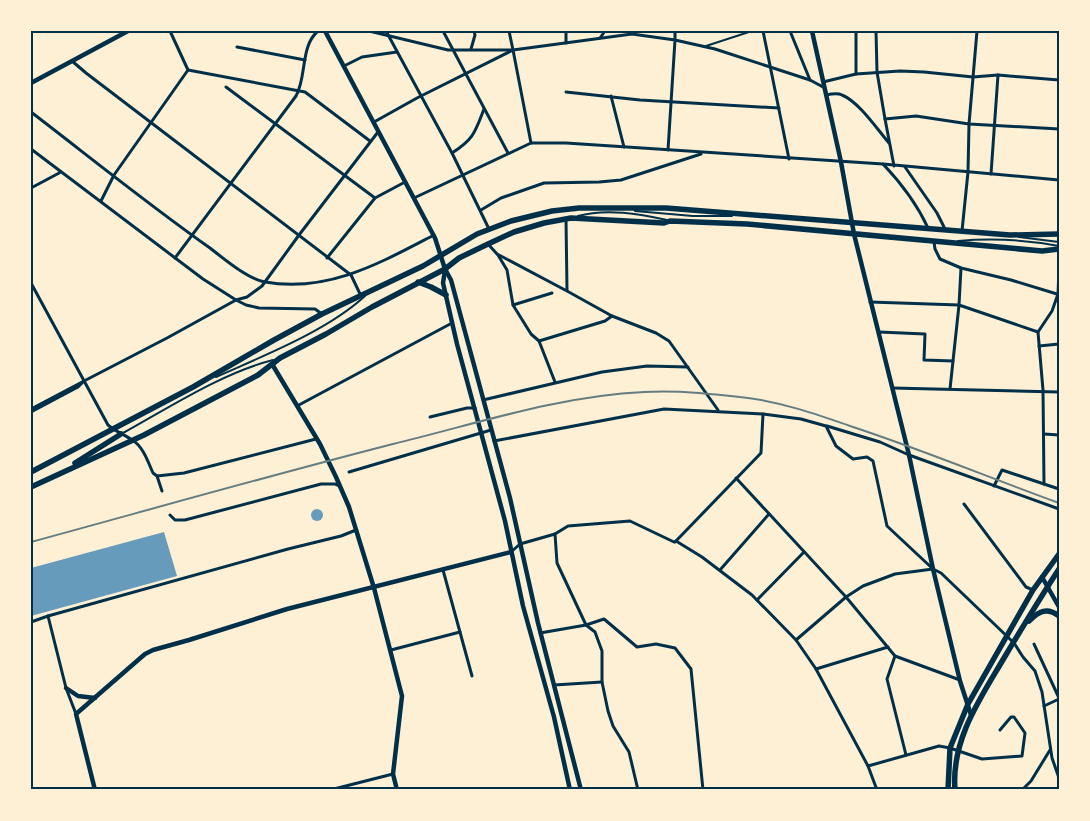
<svg xmlns="http://www.w3.org/2000/svg" width="1090" height="821" font-family="'Zilla Slab',serif">
	<style>
		.water { fill: #669bbc }
		.lines { fill: none; stroke-linecap: round; stroke-linejoin: round }
		.service { stroke: #003049; stroke-width: 2 }
		.minor { stroke: #003049; stroke-width: 3 }
		.tertiary { stroke: #003049; stroke-width: 4.5 }
		.primary { stroke: #003049; stroke-width: 5.5 }
		.rail { stroke: #657d81; stroke-width: 2 }
		.neatline { fill: none; stroke: #003049; stroke-width: 2 }
	</style>
	<rect width="100%" height="100%" fill="#fdf0d5"/>
	<g class="water">
		<circle cx="317" cy="515" r="6"/>
		<path d="M164,532L177,576L31,616V568Z"/>
	</g>
	<g class="lines">
		<g class="service">
			<path d="M706,46L752,31"/>
			<path d="M635,211L693,216H732"/>
			<path d="M578,216C606,208 640,214 667,220"/>
			<path d="M1019,237L1059,242"/>
			<path d="M958,241C991,238 1027,240 1059,246"/>
			<path d="M216,377C263,356 327,331 365,296"/>
			<path d="M123,433C170,407 222,373 273,360"/>
		</g>
		<g class="minor">
			<path d="M369,31L448,50H513L632,34L675,40L668,150"/>
			<path d="M386,31L452,153L489,229"/>
			<path d="M443,31L508,153"/>
			<path d="M509,31L513,50"/>
			<path d="M566,31V43"/>
			<path d="M675,31V40L715,49L810,80L823,87"/>
			<path d="M763,31L789,159"/>
			<path d="M790,31L810,80"/>
			<path d="M876,31L877,72L885,119"/>
			<path d="M1052,31L1059,32"/>
			<path d="M600,38L605,31"/>
			<path d="M237,47L305,60"/>
			<path d="M471,49L475,35L474,31"/>
			<path d="M72,61L86,73L351,275L361,296"/>
			<path d="M344,66L362,57L397,52"/>
			<path d="M188,70L305,92L370,141"/>
			<path d="M856,74V31"/>
			<path d="M823,82L856,74L900,71L924,72L973,77L998,75L1059,80"/>
			<path d="M226,87L375,198"/>
			<path d="M566,92L640,100L779,108"/>
			<path d="M826,95C831,94 838,93 842,95C859,102 877,129 889,143"/>
			<path d="M611,96L624,147"/>
			<path d="M31,112C91,158 149,205 210,248C224,259 248,279 265,282C328,293 380,263 434,235"/>
			<path d="M374,122L417,98L513,50L531,143"/>
			<path d="M31,149L203,279L236,300L246,305L259,308L315,309L322,314"/>
			<path d="M452,153C474,139 475,132 484,109"/>
			<path d="M883,164C902,184 917,204 928,228"/>
			<path d="M894,166L885,119L916,116L969,124L1059,129"/>
			<path d="M905,167L937,213L945,229"/>
			<path d="M991,174L998,75"/>
			<path d="M31,188L61,172"/>
			<path d="M414,198L531,143H566L883,164L1059,180"/>
			<path d="M101,201L114,175L188,70L170,31"/>
			<path d="M481,210L501,198L544,183L599,182L621,180L701,154"/>
			<path d="M566,219L567,290"/>
			<path d="M962,231L968,172L969,124L977,31"/>
			<path d="M934,242L935,249L940,259L961,268L1011,280L1057,294"/>
			<path d="M488,244L497,254L567,291L612,316L656,333L669,341L718,410"/>
			<path d="M498,255L507,270L513,305L531,334L539,341L555,382"/>
			<path d="M175,258L296,96C307,77 300,46 318,31"/>
			<path d="M327,258L375,198L405,182"/>
			<path d="M1059,268L1058,294L1052,311L1038,332L1043,390L1044,484L1059,489"/>
			<path d="M31,283L108,425C116,432 124,434 132,440C143,446 148,462 153,473L157,476L162,491"/>
			<path d="M870,302L959,305L961,268"/>
			<path d="M513,305L552,293"/>
			<path d="M879,332L925,334L924,360L953,361"/>
			<path d="M539,341L605,321L612,316"/>
			<path d="M1039,346L1059,344"/>
			<path d="M84,381L167,338L236,300L247,297L262,286L299,235L378,132"/>
			<path d="M892,388L1059,392"/>
			<path d="M950,389L959,305L1038,332"/>
			<path d="M483,400L602,372L647,366L688,367"/>
			<path d="M297,406L452,323"/>
			<path d="M31,409L84,381L78,387L31,412"/>
			<path d="M430,417L467,408H475"/>
			<path d="M827,426L880,442L909,455L1059,509"/>
			<path d="M1044,434L1059,435"/>
			<path d="M494,441L664,409L763,414L801,419L826,426L836,446L853,459L867,457L873,461L887,526L933,569L941,573L1014,643L1023,657L1035,671L1042,692L1052,758L1059,778"/>
			<path d="M349,472L491,430"/>
			<path d="M157,476L184,473L316,439"/>
			<path d="M736,478L846,597L895,656L960,680"/>
			<path d="M994,486L1002,470L1044,484"/>
			<path d="M964,504L1026,587L1033,590"/>
			<path d="M170,515L175,520H185L321,484H335L340,486"/>
			<path d="M555,534L557,563L586,625L595,632L602,651V682L608,711L613,726L629,752L638,790"/>
			<path d="M675,542L761,453L763,414"/>
			<path d="M511,552L520,544L555,534L568,526L630,521L674,542L676,541L702,557L752,595L796,640L816,669L868,766L939,746L950,748L982,759L1022,756L1025,733L1014,717H1011L1000,730"/>
			<path d="M443,570L472,676"/>
			<path d="M720,570L769,514"/>
			<path d="M757,600L804,552"/>
			<path d="M48,616L288,549L341,536L356,530"/>
			<path d="M31,622L48,616L66,688L76,714"/>
			<path d="M540,633L586,625L604,619L637,647L656,644L675,648L691,669L703,790"/>
			<path d="M796,640L846,597L863,586L895,574L933,569"/>
			<path d="M1034,644L1059,698"/>
			<path d="M391,650L460,632"/>
			<path d="M895,656L887,679L906,755"/>
			<path d="M816,669L888,647"/>
			<path d="M554,685L602,682"/>
			<path d="M1044,706L1059,699"/>
			<path d="M868,766L877,790"/>
			<path d="M330,790L393,774"/>
			<path d="M1022,790L1031,781L1050,750"/>
		</g>
		<g class="tertiary">
			<path d="M325,31L435,238L445,269L451,280L510,498L538,623L581,790"/>
			<path d="M812,31L841,162L854,234L909,455L933,569L960,681L971,715"/>
			<path d="M31,83L128,31"/>
			<path d="M445,270L443,283L457,344L505,521L523,606L554,717L570,790"/>
			<path d="M272,364L320,444L336,477L349,507L374,588L402,696L393,774L397,790"/>
			<path d="M1042,577L1059,607"/>
			<path d="M66,688L78,696L95,698"/>
			<path d="M95,790L76,714L145,654L153,650L189,640L287,609L511,552"/>
		</g>
		<g class="primary">
			<path d="M418,282L431,287L446,295"/>
			<path d="M75,463L121,434"/>
			<path d="M31,472L193,387L274,340L322,314L423,266L477,234L511,221L552,211L579,208H666L1010,235L1059,234"/>
			<path d="M31,487L144,435L258,375L280,358L326,334L372,307L445,269L459,258L488,244L514,232L544,223L571,218L664,223L670,221L747,224L1042,251L1059,249"/>
			<path d="M1029,621C1039,611 1047,607 1059,616"/>
			<path d="M948,790L950,748L968,704L1033,590L1059,554"/>
			<path d="M955,790C951,740 980,699 1004,658C1022,628 1040,598 1059,569"/>
		</g>
		<path class="rail" d="M31,542C152,509 272,475 393,444C476,424 558,396 644,392C676,390 708,393 740,397C779,401 816,414 853,427C923,450 990,478 1059,503"/>
	</g>
	<rect width="1090" height="821" fill="none" stroke="#fdf0d5" stroke-width="65"/>
	<rect x="32" y="32" width="1026" height="756" class="neatline"/>
</svg>
